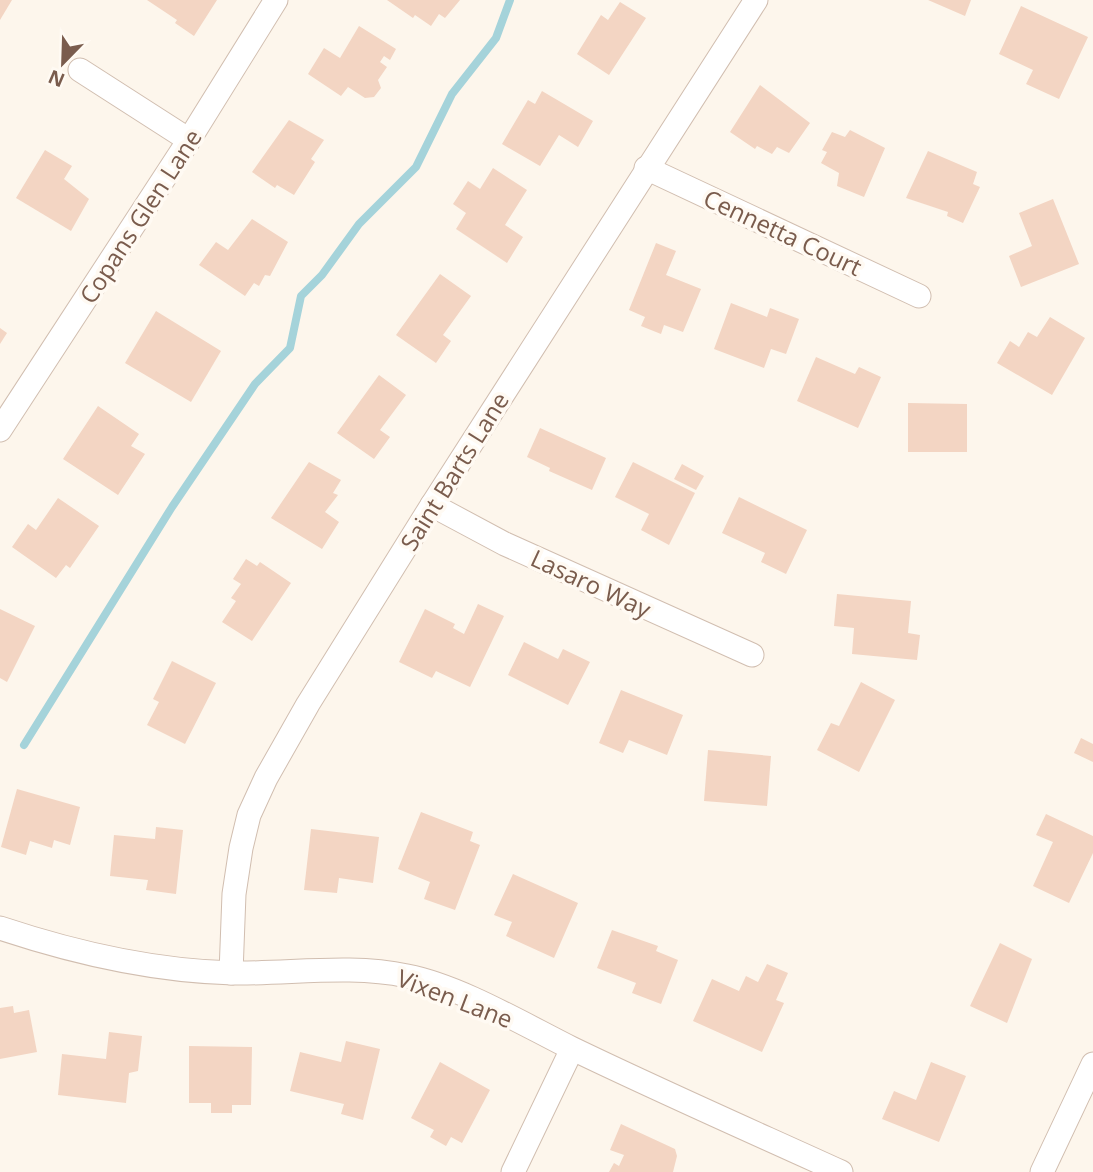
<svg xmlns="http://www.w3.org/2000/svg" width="1093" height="1172" font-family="'Open Sans',sans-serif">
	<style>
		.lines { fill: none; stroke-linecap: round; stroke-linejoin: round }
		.stream { stroke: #a5d3da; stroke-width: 8 }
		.building { fill: #f3d5c3 }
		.minor-casing { stroke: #d1beb0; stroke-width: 25 }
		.minor { stroke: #fff; stroke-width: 23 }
		.labels { text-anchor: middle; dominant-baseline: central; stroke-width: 7; stroke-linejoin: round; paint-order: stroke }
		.street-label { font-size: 24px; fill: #7a5c4d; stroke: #fffaf3 }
	</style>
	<rect width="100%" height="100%" fill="#fdf6ec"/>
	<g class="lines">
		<path class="stream" d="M24,745L172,507L255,384L290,348L301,296L322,275L359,224L416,167L452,94L496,38L510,0"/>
	</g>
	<g class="building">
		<path d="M0,0H12L0,20Z"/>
		<path d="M147,0H217L194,36L175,23L177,20Z"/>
		<path d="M387,0H460L445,18L439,14L431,26L415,15L413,18Z"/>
		<path d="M928,0H971L965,16Z"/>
		<path d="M620,2L646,18L609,75L577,54L601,15L608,20Z"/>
		<path d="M1021,6L1088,37L1059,99L1026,84L1033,70L999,54Z"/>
		<path d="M359,26L396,49L390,60L384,56L380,62L387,67L378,80L381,88L374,97L365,98L348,87L341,96L308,74L324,48L340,58Z"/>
		<path d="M760,85L810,123L789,153L777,147L772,154L757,146L755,149L730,132Z"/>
		<path d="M542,91L593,121L578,147L559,135L540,166L502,144L528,100L535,104Z"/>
		<path d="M289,120L324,140L311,159L315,162L294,195L277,185L275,188L252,172Z"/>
		<path d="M850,130L885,148L864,197L837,186L839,173L821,163L827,152L822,150L832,132L845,137Z"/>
		<path d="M45,150L72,166L64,179L89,199L71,231L16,198Z"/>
		<path d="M928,151L977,172L973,184L980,187L963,223L947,216L948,212L906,198Z"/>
		<path d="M493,168L527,190L505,225L523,237L507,263L456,229L466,213L453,204L468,181L480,189Z"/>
		<path d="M1053,199L1079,264L1021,287L1009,256L1032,246L1019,213Z"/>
		<path d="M252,219L288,242L270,276L265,275L259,286L254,283L245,296L199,265L216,242L228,250Z"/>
		<path d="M656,243L676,251L666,275L701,289L683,332L664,325L661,334L641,326L645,317L629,310Z"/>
		<path d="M440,274L471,296L443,335L451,341L436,363L396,335Z"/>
		<path d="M731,303L767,317L770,308L799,319L786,354L771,349L764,368L714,349Z"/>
		<path d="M156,311L221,351L191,402L125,363Z"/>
		<path d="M1050,317L1085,338L1052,395L997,363L1010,341L1019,347L1028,332L1037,337Z"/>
		<path d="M0,328L7,333L0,344Z"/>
		<path d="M816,357L855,374L859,367L881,377L858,428L797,401Z"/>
		<path d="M379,375L406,395L380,430L390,437L374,459L337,433Z"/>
		<path d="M908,403L967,404V452H908Z"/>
		<path d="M98,406L139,434L131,446L145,454L118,495L63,459Z"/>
		<path d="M540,428L606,458L592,490L549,471L550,468L527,457Z"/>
		<path d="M309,462L341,480L333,493L338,495L325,512L339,522L322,549L271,518Z"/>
		<path d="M633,462L695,493L669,545L641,530L649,514L615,497Z"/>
		<path d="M682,464L704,476L696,490L674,479Z"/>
		<path d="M739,497L807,530L786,574L761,562L765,553L722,533Z"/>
		<path d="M58,498L99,526L70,568L66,565L56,578L12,547L28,524L36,530Z"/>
		<path d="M246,559L257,566L260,562L291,583L252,641L222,622L236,601L231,598L241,584L233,579Z"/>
		<path d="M837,594L911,601L908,633L920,635L917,660L852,654L854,628L834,626Z"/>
		<path d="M478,604L504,616L470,687L436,671L432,678L399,662L425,609L455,624L453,628L464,634Z"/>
		<path d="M0,609L35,626L7,682L0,678Z"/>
		<path d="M524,642L558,659L563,649L590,662L568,705L508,675Z"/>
		<path d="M172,661L216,683L185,744L147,725L159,702L153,699Z"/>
		<path d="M861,682L895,700L859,772L817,750L831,723L839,726Z"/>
		<path d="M621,690L683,715L667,755L629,740L623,753L599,743Z"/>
		<path d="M1081,738L1093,744V762L1074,753Z"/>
		<path d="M708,750L771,756L767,806L704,801Z"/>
		<path d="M17,789L80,807L70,845L54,840L52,848L30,841L26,855L1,847Z"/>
		<path d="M421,812L473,832L470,841L480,845L455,910L424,899L430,882L398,869Z"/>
		<path d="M1046,814L1093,836V853L1069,903L1033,886L1053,842L1036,835Z"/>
		<path d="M156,827L183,830L176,894L146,890L148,880L110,876L114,835L155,839Z"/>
		<path d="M311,829L379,837L373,883L339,878L337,893L304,890Z"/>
		<path d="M513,874L578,903L554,958L506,936L512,922L494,915Z"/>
		<path d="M612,930L658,946L656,951L678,960L661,1004L632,993L636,983L597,968Z"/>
		<path d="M1000,943L1032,959L1007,1023L970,1006Z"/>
		<path d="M767,964L788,973L776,1000L784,1003L762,1052L693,1021L712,979L739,991L746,976L758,982Z"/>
		<path d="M13,1006L14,1013L29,1010L37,1052L0,1059V1008Z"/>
		<path d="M109,1032L142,1036L138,1071L129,1073L126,1103L58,1095L62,1054L106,1059Z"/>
		<path d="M346,1041L380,1049L363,1120L341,1114L344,1104L290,1091L300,1052L341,1062Z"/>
		<path d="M189,1046L252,1047L251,1105H232V1113H211V1103H189Z"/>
		<path d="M440,1062L490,1090L462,1143L451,1137L446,1146L430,1137L434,1130L411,1118Z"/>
		<path d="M931,1062L966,1076L939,1142L882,1119L894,1091L916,1100Z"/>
		<path d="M621,1124L675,1149L677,1156L673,1172H609L614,1163L619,1166L624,1155L610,1150Z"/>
	</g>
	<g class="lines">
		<defs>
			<g id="minor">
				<path d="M80,70L189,140"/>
				<path d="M646,168L919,296"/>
				<path d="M0,430L189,140L276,0"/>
				<path d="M432,505L505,544L752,655"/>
				<path d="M0,928C75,953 153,971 233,973C291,974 350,964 407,976C459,986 523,1024 571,1048C660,1091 751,1131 841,1172"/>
				<path d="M231,973L234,894L241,848L249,815L266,778L308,704L432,505L756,0"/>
				<path d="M513,1172L572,1049"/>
				<path d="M1042,1172L1093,1064"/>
			</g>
		</defs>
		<use href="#minor" class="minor-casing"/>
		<use href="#minor" class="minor"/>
	</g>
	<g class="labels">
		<g class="street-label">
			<text transform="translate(140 216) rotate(-57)">Copans Glen Lane</text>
			<text transform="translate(783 232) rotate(25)">Cennetta Court</text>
			<text transform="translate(454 471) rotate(-58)">Saint Barts Lane</text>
			<text transform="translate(591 583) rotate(25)">Lasaro Way</text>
			<text transform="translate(455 998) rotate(21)">Vixen Lane</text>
		</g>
	</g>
	<g transform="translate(63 63) rotate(203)" stroke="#fffaf3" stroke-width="5" paint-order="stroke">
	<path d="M0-5L12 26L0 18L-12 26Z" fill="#7a5c4d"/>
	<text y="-10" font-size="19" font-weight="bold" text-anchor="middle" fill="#7a5c4d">N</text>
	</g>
</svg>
